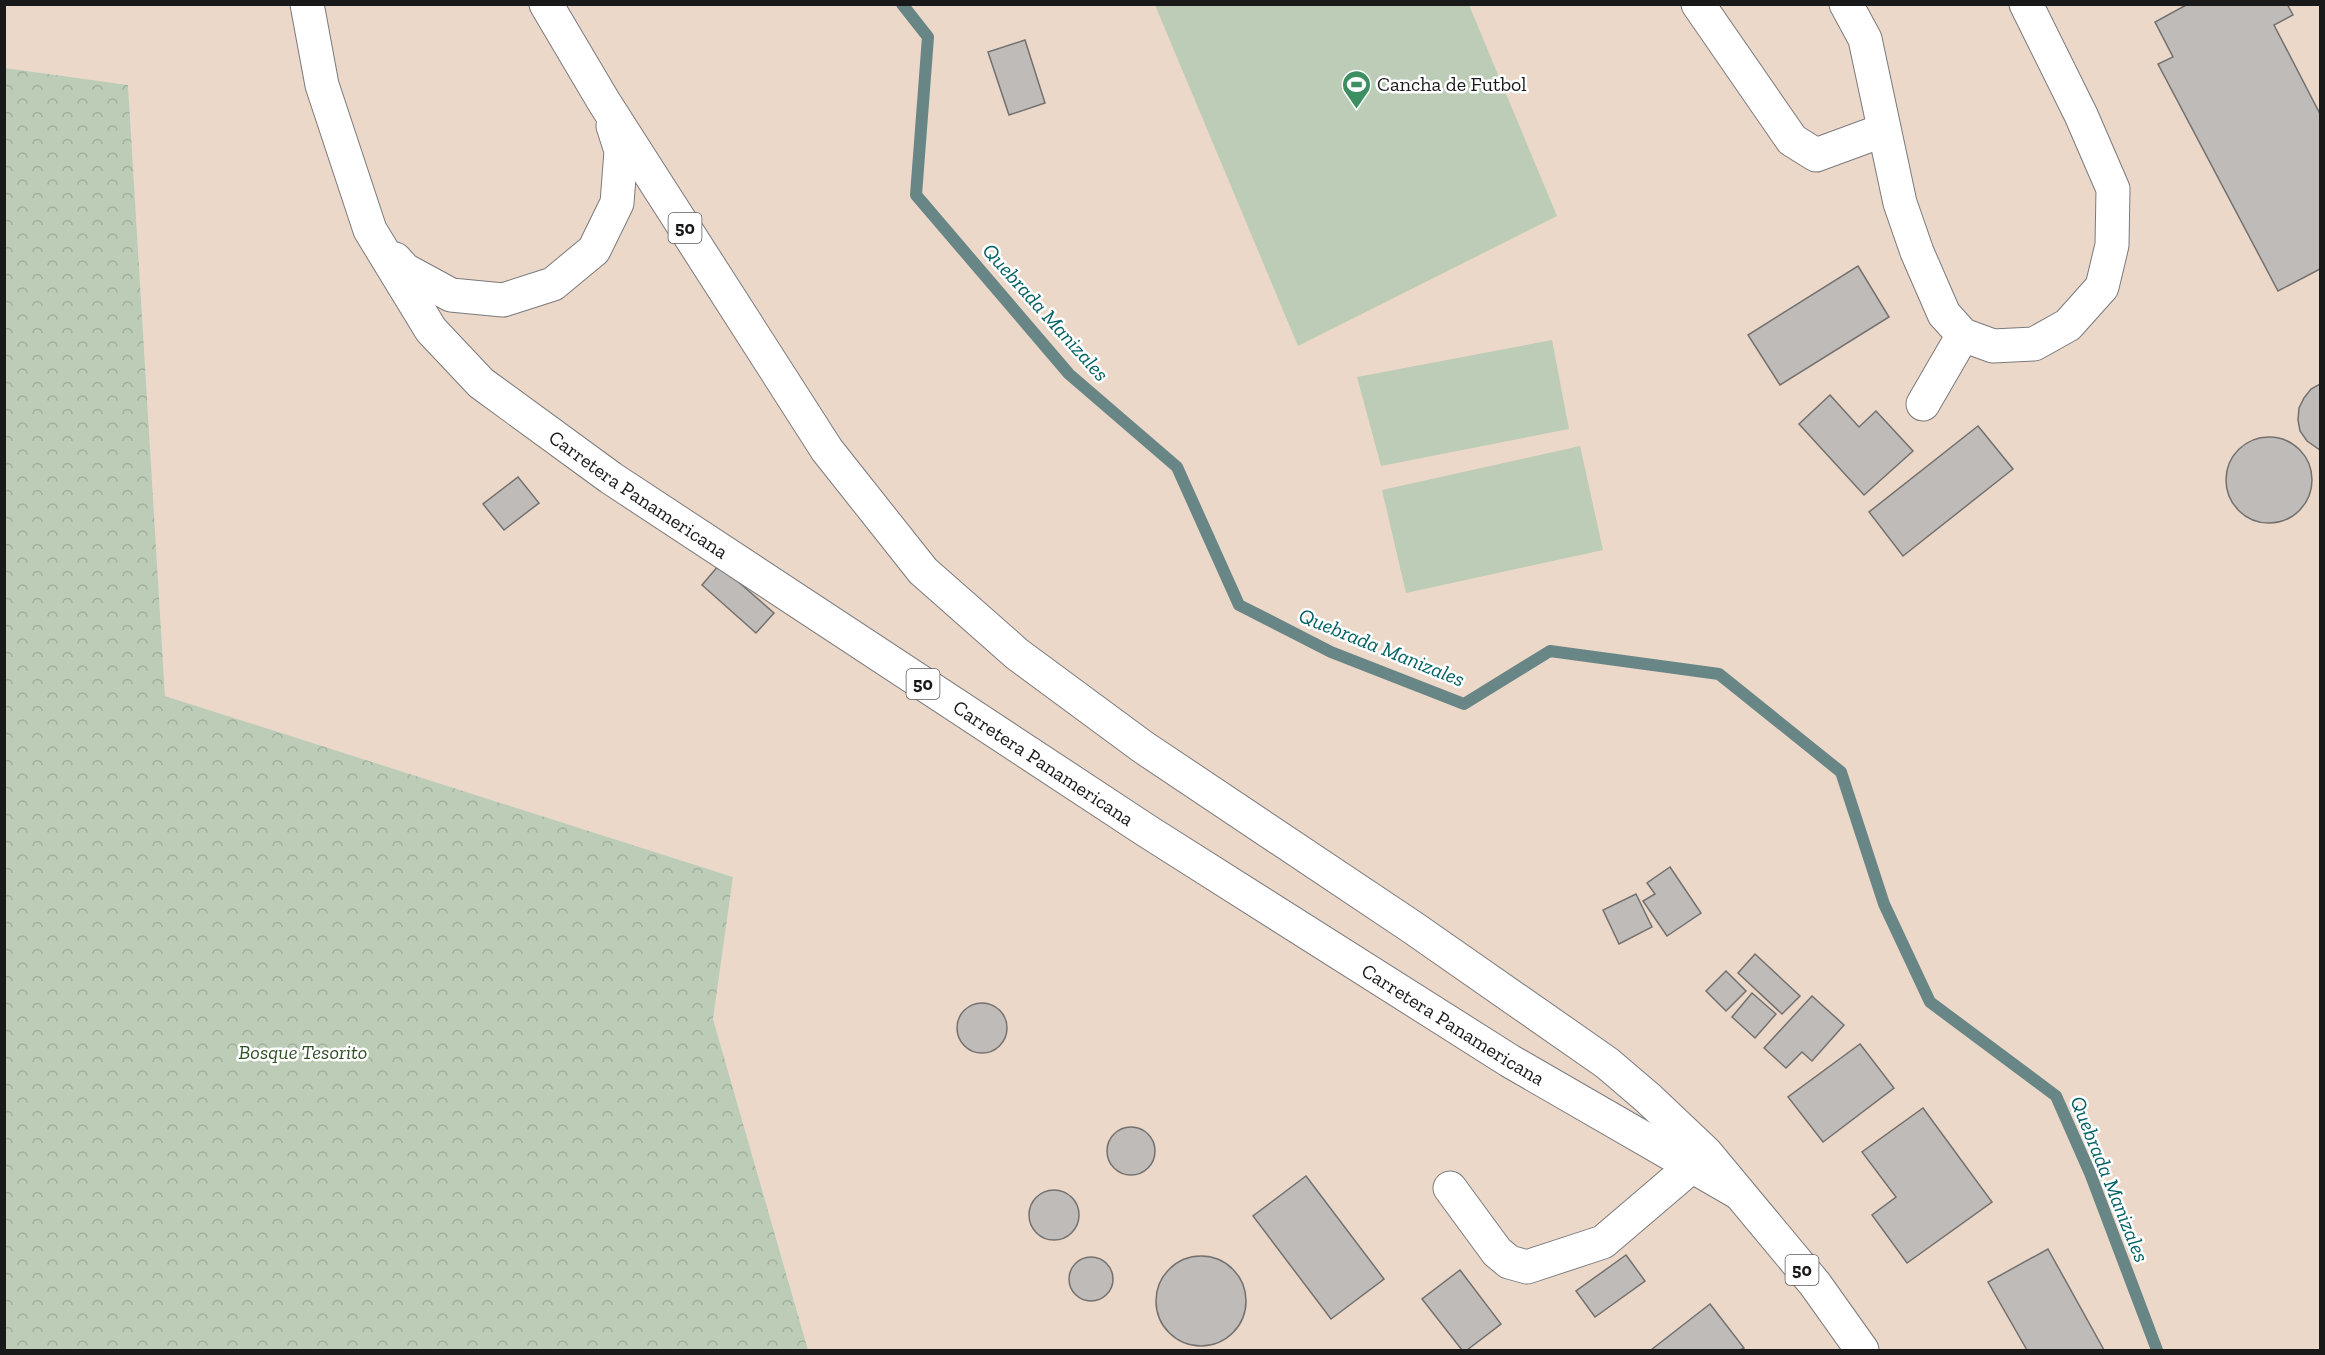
<svg xmlns="http://www.w3.org/2000/svg" width="2325" height="1355" font-family="'Zilla Slab',serif">
	<style>
		.industrial { fill: #ecd8c9 }
		.forest { fill: url(#forest-crowns) }
		.garden { fill: #bcccb6 }
		.lines { fill: none; stroke-linecap: round; stroke-linejoin: round }
		.stream { stroke: #688686; stroke-width: 12 }
		.building { fill: #bebbb9; stroke: #73716f; stroke-width: 1.5 }
		.minor-casing { stroke: #7a7a7d; stroke-width: 35 }
		.highway-casing { stroke: #7a7a7d; stroke-width: 35 }
		.minor { stroke: #fff; stroke-width: 33 }
		.highway { stroke: #fff; stroke-width: 33 }
		.labels { text-anchor: middle; dominant-baseline: central; stroke-width: 5; stroke-linejoin: round; paint-order: stroke }
		.shield { fill: #fff; stroke: #5e5e5f; stroke-width: 1.5 }
		.shield-label { font-size: 18px; font-weight: bold; fill: #19191a }
		.poi-label { font-size: 20px; fill: #19191a; stroke: #fff; text-anchor: start }
		.street-label { font-size: 20px; fill: #19191a; stroke: #fff }
		.park-label { font-size: 20px; font-style: italic; fill: #325026; stroke: #fff }
		.water-label { font-size: 21px; font-style: italic; fill: #026163; stroke: #fff }
	</style>
	<defs>
		<pattern id="forest-crowns" width="20" height="18" patternUnits="userSpaceOnUse" patternTransform="scale(1.5)"><rect width="20" height="18" fill="#bcccb6"/><path d="M2 6a3 3 0 1 1 6 0M12 15a3 3 0 1 1 6 0" fill="none" stroke="#a1af9c"/></pattern>
	</defs>
	<rect width="100%" height="100%" fill="#e5e6e9"/>
	<path class="industrial" d="M5,4L2320,5V1350H808L713,1019L733,877L165,696L128,85L5,68Z"/>
	<path class="forest" d="M5,68L128,85L165,696L733,877L713,1019L808,1350H5Z"/>
	<g class="garden">
		<path d="M1155,5H1469L1557,216L1298,346Z"/>
		<path d="M1552,340L1569,429L1381,466L1357,377Z"/>
		<path d="M1580,446L1603,550L1406,593L1382,490Z"/>
	</g>
	<g class="lines">
		<path class="stream" d="M902,4L928,37L916,195L1069,374L1177,467L1239,605L1331,652L1464,704L1550,651L1719,674L1841,772L1884,904L1930,1002L2056,1096L2090,1173L2157,1350"/>
	</g>
	<g class="building">
		<path d="M2188,4H2287L2293,15L2274,25L2320,114V269L2278,291L2158,64L2173,57L2155,22Z"/>
		<path d="M1025,40L1045,103L1009,115L988,52Z"/>
		<path d="M1858,266L1889,317L1780,385L1748,335Z"/>
		<path d="M2320,384V450L2307,441L2300,431L2298,420L2299,408L2304,398L2311,389Z"/>
		<path d="M1830,395L1859,427L1876,411L1913,451L1864,495L1799,424Z"/>
		<path d="M1978,426L2013,469L1903,556L1869,512Z"/>
		<circle cx="2269" cy="480" r="43"/>
		<path d="M518,477L539,503L504,530L483,504Z"/>
		<path d="M719,565L774,613L756,633L702,585Z"/>
		<path d="M1670,867L1701,913L1667,936L1643,901L1655,894L1647,883Z"/>
		<path d="M1636,894L1652,927L1619,944L1603,910Z"/>
		<path d="M1755,954L1800,996L1782,1014L1738,973Z"/>
		<path d="M1726,971L1746,991L1726,1011L1706,991Z"/>
		<path d="M1752,993L1776,1014L1755,1038L1732,1017Z"/>
		<path d="M1812,996L1844,1025L1812,1061L1802,1052L1786,1068L1764,1048Z"/>
		<circle cx="982" cy="1028" r="25"/>
		<path d="M1860,1044L1894,1088L1823,1142L1788,1097Z"/>
		<path d="M1923,1108L1992,1202L1907,1263L1872,1215L1896,1197L1862,1152Z"/>
		<circle cx="1131" cy="1151" r="24"/>
		<path d="M1306,1176L1384,1279L1331,1319L1253,1216Z"/>
		<circle cx="1054" cy="1215" r="25"/>
		<path d="M2048,1249L2104,1350H2027L1988,1282Z"/>
		<path d="M1626,1255L1645,1281L1595,1317L1576,1291Z"/>
		<circle cx="1201" cy="1301" r="45"/>
		<circle cx="1091" cy="1279" r="22"/>
		<path d="M1460,1270L1501,1324L1467,1350H1462L1422,1299Z"/>
		<path d="M1710,1304L1744,1348L1740,1350H1651Z"/>
	</g>
	<g class="lines">
		<defs>
			<g id="minor">
				<path d="M1698,4L1792,140L1816,155L1884,130"/>
				<path d="M1846,4L1865,39L1900,203L1917,252L1944,314L1963,335L1993,346L2034,344L2068,325L2102,287L2112,245L2113,189L2081,115L2026,4"/>
				<path d="M1923,404L1963,335"/>
				<path d="M1450,1188L1497,1252L1509,1262L1527,1267L1603,1242L1692,1166"/>
			</g>
			<g id="highway">
				<path id="s1" d="M307,4L322,85L370,230L431,330L481,383L611,478L1147,831L1510,1061L1737,1192"/>
				<path d="M546,4L604,102L827,450L923,571L1017,654L1143,747L1412,927L1607,1063L1648,1098L1706,1153L1815,1284L1862,1350"/>
				<path d="M395,259L405,270L451,295L503,300L553,284L594,250L617,203L621,151L613,126"/>
			</g>
		</defs>
		<use href="#minor" class="minor-casing"/>
		<use href="#highway" class="highway-casing"/>
		<use href="#minor" class="minor"/>
		<use href="#highway" class="highway"/>
	</g>
	<defs>
		<symbol id="stadium-pin" viewBox="-11 -11 22 30"><path d="M0 17L-7.5 6A9.5 9.5 0 1 1 7.5 6Z" fill="#3b8f61" stroke="#fff"/><path d="M0-5a6.5 5 0 1 0 0 10a6.5 5 0 1 0 0-10ZM-3.5-1.8h7v3.6h-7Z" fill="#fff"/></symbol>
	</defs>
	<g fill-rule="evenodd">
		<use href="#stadium-pin" x="1340" y="68" width="33" height="45"/>
	</g>
	<g class="labels">
		<g class="shield">
			<rect x="668.5" y="213" width="33" height="30" rx="4.5"/>
			<rect x="906.5" y="669" width="33" height="30" rx="4.5"/>
			<rect x="1785.5" y="1255" width="33" height="30" rx="4.5"/>
		</g>
		<g class="shield-label">
			<text x="685" y="228">50</text>
			<text x="923" y="684">50</text>
			<text x="1802" y="1270">50</text>
		</g>
		<g class="poi-label">
			<text x="1377" y="84">Cancha de Futbol</text>
		</g>
		<g class="street-label">
			<text stroke="none"><textPath href="#s1" startOffset="618">Carretera Panamericana</textPath></text>
			<text stroke="none"><textPath href="#s1" startOffset="1104">Carretera Panamericana</textPath></text>
			<text stroke="none"><textPath href="#s1" startOffset="1590">Carretera Panamericana</textPath></text>
		</g>
		<g class="park-label">
			<text x="303" y="1052">Bosque Tesorito</text>
		</g>
		<g class="water-label">
			<text transform="translate(1046 312) rotate(48)">Quebrada Manizales</text>
			<text transform="translate(1382 647) rotate(22)">Quebrada Manizales</text>
			<text transform="translate(2110 1179) rotate(68)">Quebrada Manizales</text>
		</g>
	</g>
	<rect width="2325" height="1355" fill="none" stroke="#19191a" stroke-width="12"/>
</svg>
